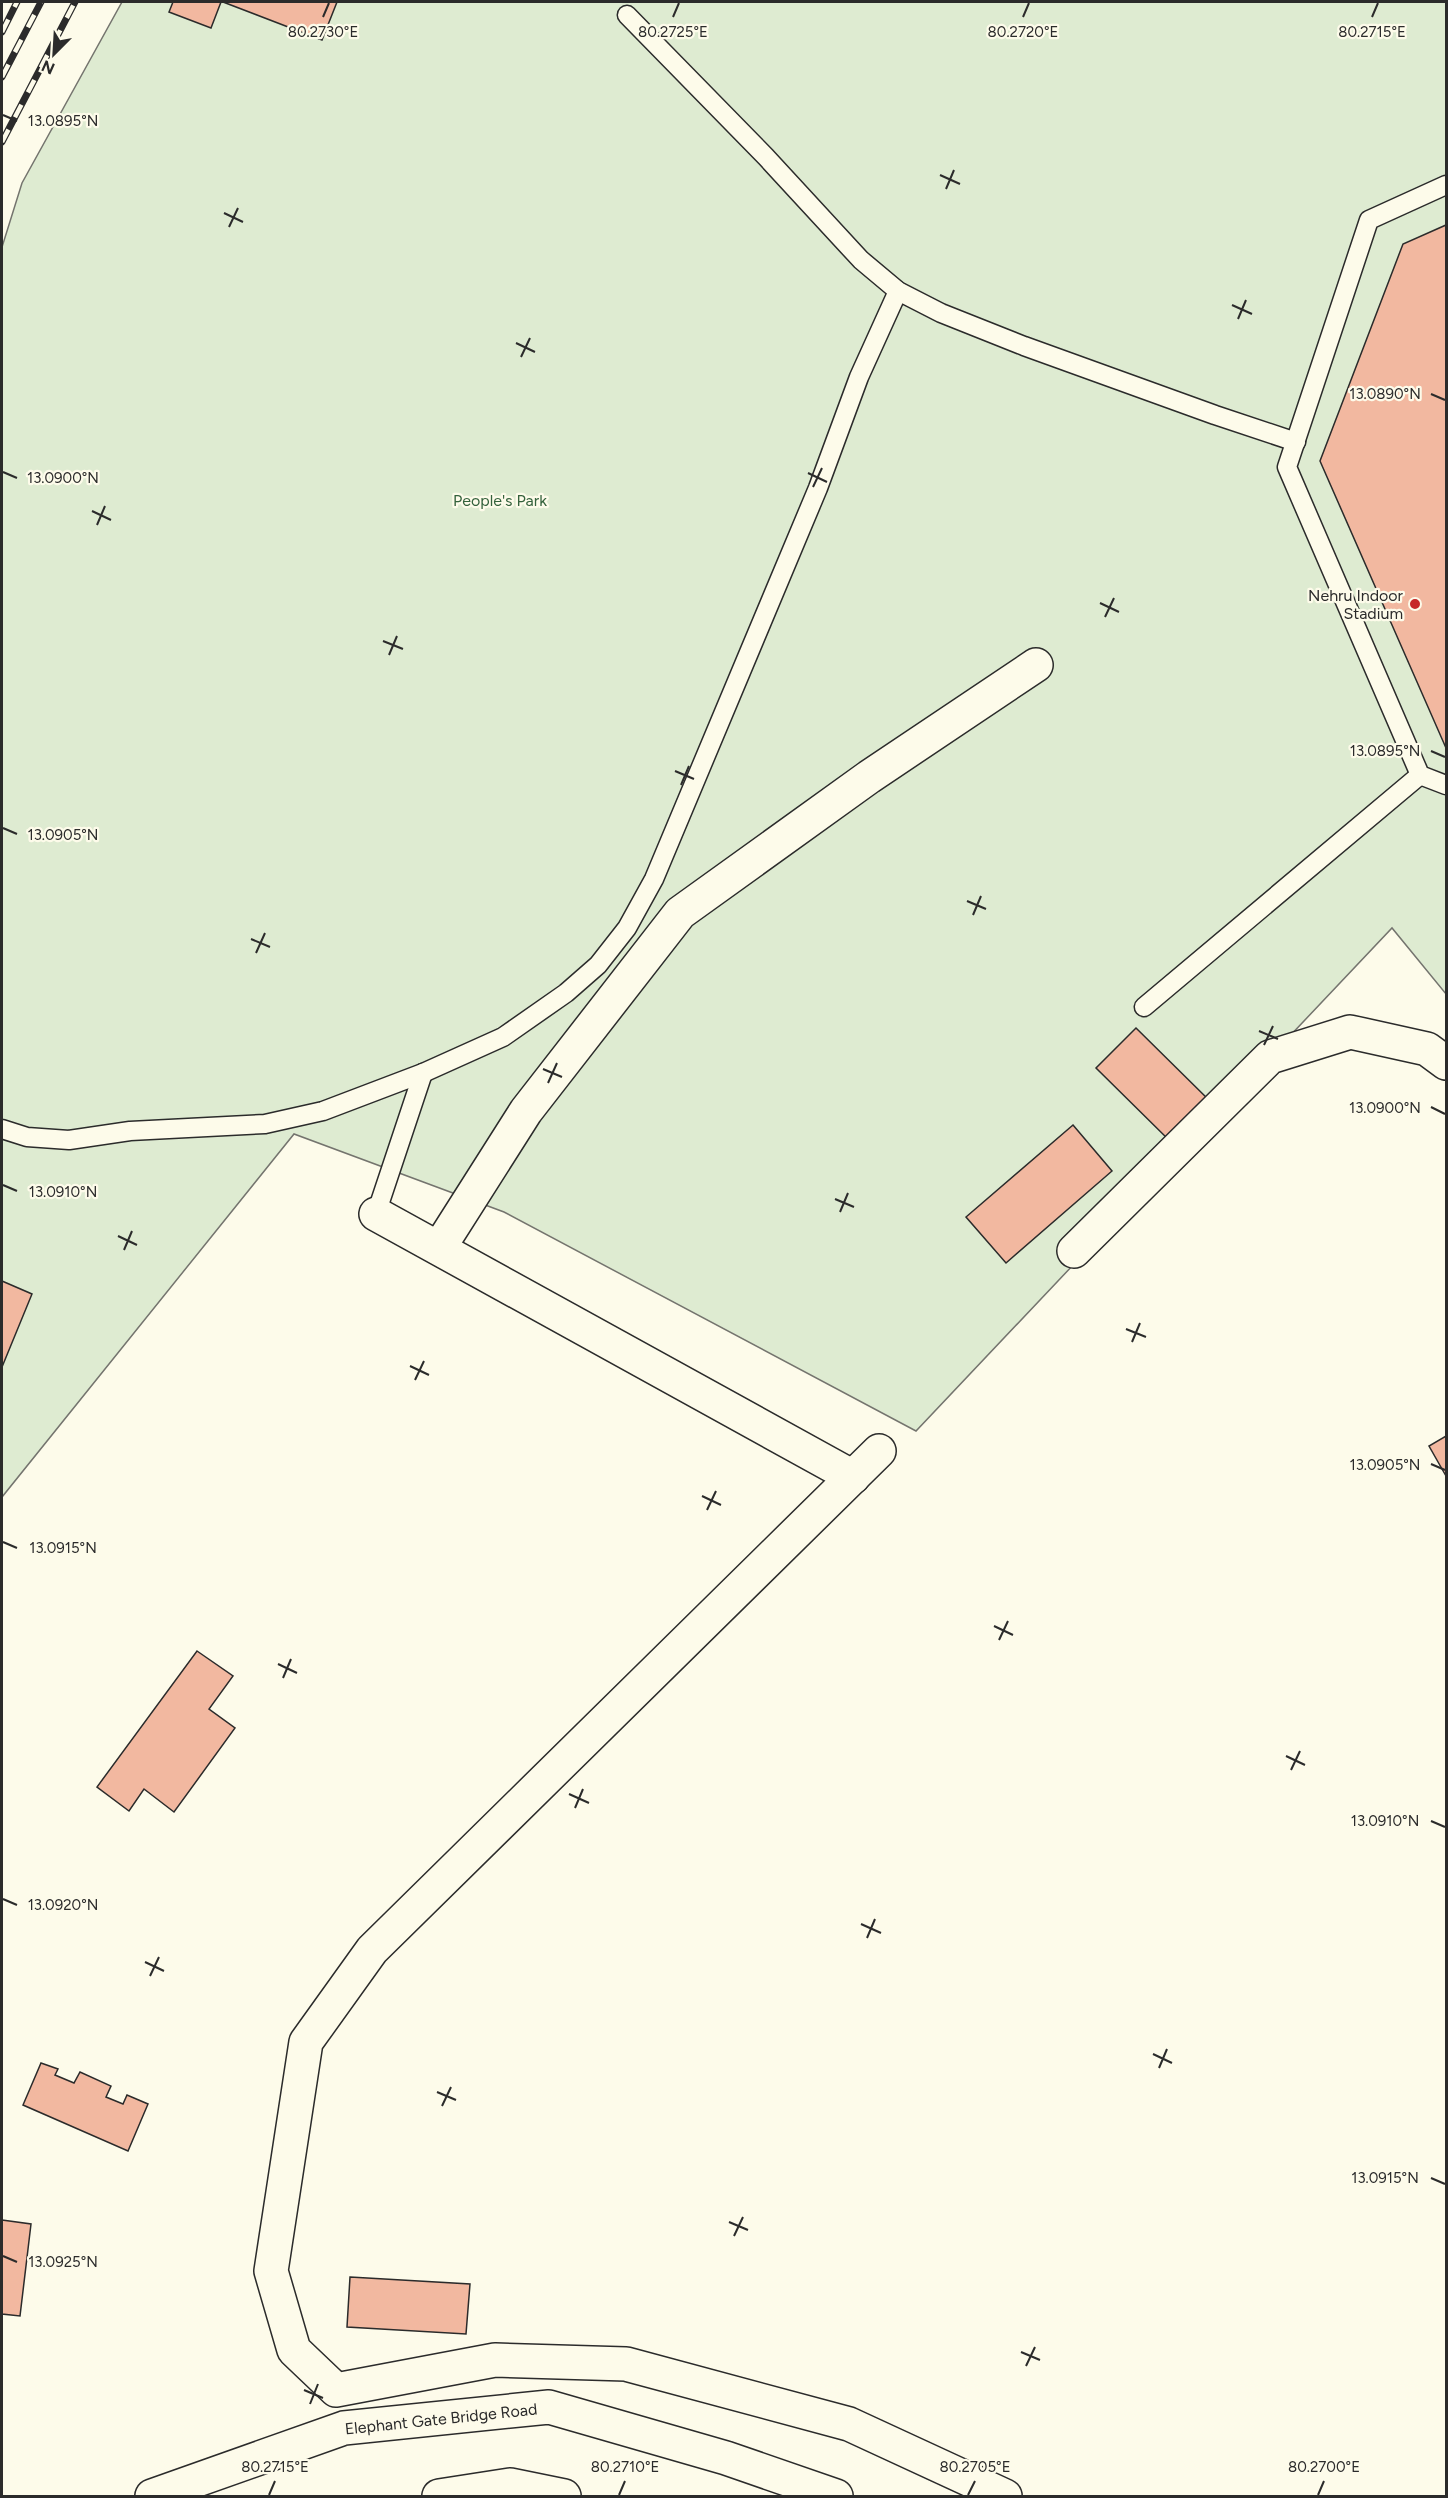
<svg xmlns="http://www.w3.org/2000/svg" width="1448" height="2498" font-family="Figtree,sans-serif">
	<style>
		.green { fill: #deebd1; stroke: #74746e; stroke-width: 1.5 }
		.building { fill: #f2b8a0; stroke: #2b2b2b; stroke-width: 1.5 }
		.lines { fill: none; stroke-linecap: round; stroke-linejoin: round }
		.lane-casing { stroke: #2b2b2b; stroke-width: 21 }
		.street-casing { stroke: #2b2b2b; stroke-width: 36 }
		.secondary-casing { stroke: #2b2b2b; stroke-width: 36 }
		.lane { stroke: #fdfbea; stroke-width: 18 }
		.street { stroke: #fdfbea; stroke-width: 33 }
		.secondary { stroke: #fdfbea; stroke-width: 33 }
		.rail-casing { stroke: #2b2b2b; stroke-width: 7 }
		.rail { stroke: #fdfbea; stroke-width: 4.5; stroke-dasharray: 14; stroke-linecap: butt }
		.ticks { fill: none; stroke: #2b2b2b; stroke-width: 2 }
		.poi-dot { fill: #c62828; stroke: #fdfbea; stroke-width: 2 }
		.labels { text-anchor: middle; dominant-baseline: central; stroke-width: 4.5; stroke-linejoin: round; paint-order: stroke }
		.park-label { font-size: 16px; fill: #34623c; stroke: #fdfbea }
		.poi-label { font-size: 16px; fill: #2b2b2b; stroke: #fdfbea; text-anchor: end }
		.street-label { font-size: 16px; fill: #2b2b2b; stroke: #fdfbea }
		.ticks-label { font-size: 15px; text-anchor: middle; fill: #2b2b2b; stroke: #fdfbea; stroke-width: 4.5; stroke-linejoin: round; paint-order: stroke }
	</style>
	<rect width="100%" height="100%" fill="#fdfbea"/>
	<path class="green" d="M122,2H1446V994L1392,928L916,1431L504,1212L294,1134L2,1497V247L22,183Z"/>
	<g class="building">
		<path d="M173,2H221L211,28L169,12Z"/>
		<path d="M223,2H337L322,40Z"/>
		<path d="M1446,225V748L1320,461L1403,244Z"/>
		<path d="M1136,1028L1215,1106L1175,1146L1096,1068Z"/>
		<path d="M1073,1125L1112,1171L1006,1263L966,1217Z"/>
		<path d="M2,1281L32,1294L2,1367Z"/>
		<path d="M1446,1436V1476L1429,1446Z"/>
		<path d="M197,1651L233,1676L209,1709L235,1728L174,1812L144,1789L129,1811L97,1787Z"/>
		<path d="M41,2063L58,2069L55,2075L74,2083L80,2072L111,2086L106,2097L123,2104L127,2095L148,2104L128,2151L23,2105Z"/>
		<path d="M2,2220L31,2224L20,2316L2,2314Z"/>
		<path d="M350,2277L470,2284L466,2334L347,2327Z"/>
	</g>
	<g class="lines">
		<defs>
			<g id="lane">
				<path d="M627,15L766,157L861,260L898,291L941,313L1024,346L1215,415L1296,442"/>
				<path d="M1446,185L1369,220L1287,467L1420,775L1446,785"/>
				<path d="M1144,1007L1420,775"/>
				<path d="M2,1129L27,1137L69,1140L130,1131L265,1124L323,1111L423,1073L503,1037L566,993L598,965L627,928L654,879L818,488L859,377L898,291"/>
				<path d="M376,1214L423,1073"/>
			</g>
			<g id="street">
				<path d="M376,1214L853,1477"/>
				<path d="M439,1248L526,1111L680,913L869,777L1036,665"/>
				<path d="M1074,1251L1270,1057L1350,1032L1427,1049L1446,1063"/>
				<path d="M879,1451L372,1950L306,2042L271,2271L294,2350L336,2390L495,2360L626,2364L849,2424L1005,2496"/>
			</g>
			<g id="secondary">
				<path d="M152,2496L344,2428L549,2407L726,2458L836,2496"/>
				<path d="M439,2496L510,2485L564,2496"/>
			</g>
		</defs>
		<use href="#lane" class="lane-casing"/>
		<use href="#street" class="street-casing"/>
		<use href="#secondary" class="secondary-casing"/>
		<use href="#lane" class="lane"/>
		<use href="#street" class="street"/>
		<use href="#secondary" class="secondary"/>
		<defs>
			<g id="rail">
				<path d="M2,32L17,2"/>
				<path d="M2,77L41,2"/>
				<path d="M2,142L75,2"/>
			</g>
		</defs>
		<use href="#rail" class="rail-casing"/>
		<use href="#rail" class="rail"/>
	</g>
	<path class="ticks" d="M323,17L329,3M673,17L679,3M1023,17L1029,3M1372,17L1378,3M3,115L17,121M940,175L960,184M946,189L954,170M224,213L243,222M229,227L238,208M1232,305L1252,314M1238,319L1246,300M516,343L535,352M521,357L530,338M1431,394L1445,400M3,472L17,478M808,473L827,482M813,487L822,468M92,511L111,520M97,525L105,506M1100,603L1119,612M1105,617L1114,598M383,641L403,649M389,655L397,636M1431,751L1445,757M675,771L694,779M681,785L689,766M3,828L17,834M967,901L986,909M973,915L981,896M251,939L270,947M256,953L265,933M1259,1031L1278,1039M1264,1045L1273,1026M543,1069L562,1077M548,1083L557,1063M1431,1107L1445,1114M3,1185L17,1191M835,1199L854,1207M840,1212L848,1193M118,1236L137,1245M124,1250L132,1231M1126,1329L1146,1337M1132,1342L1140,1323M410,1366L429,1375M415,1380L424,1361M1431,1464L1445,1470M702,1496L721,1505M707,1510L716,1491M3,1542L17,1548M994,1626L1013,1635M999,1640L1008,1621M278,1664L297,1673M283,1678L291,1659M1286,1756L1305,1765M1291,1770L1300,1751M569,1794L589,1803M575,1808L583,1789M1431,1821L1445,1827M3,1899L17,1905M861,1924L881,1933M867,1938L875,1919M145,1962L164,1971M150,1976L159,1957M1153,2054L1172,2063M1159,2068L1167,2049M437,2092L456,2100M442,2106L451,2087M1431,2178L1445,2184M729,2222L748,2230M734,2236L743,2217M3,2256L17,2262M1021,2352L1040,2360M1026,2366L1035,2347M304,2390L323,2398M310,2404L318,2384M269,2495L275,2481M619,2495L625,2481M968,2495L975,2481M1318,2495L1324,2481"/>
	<circle class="poi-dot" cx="1415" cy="604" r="6"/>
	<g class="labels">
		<g class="park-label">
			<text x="500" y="500">People's Park</text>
		</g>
		<g class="poi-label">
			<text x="1403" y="595">Nehru Indoor<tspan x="1403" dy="18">Stadium</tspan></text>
		</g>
		<g class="street-label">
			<text transform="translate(441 2419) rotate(-6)">Elephant Gate Bridge Road</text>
		</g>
	</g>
	<g class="ticks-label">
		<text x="673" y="37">80.2725°E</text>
		<text x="1023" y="37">80.2720°E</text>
		<text x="323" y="37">80.2730°E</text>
		<text x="1372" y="37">80.2715°E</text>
		<text x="63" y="126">13.0895°N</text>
		<text x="1385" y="399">13.0890°N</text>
		<text x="63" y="483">13.0900°N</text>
		<text x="1385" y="756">13.0895°N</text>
		<text x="63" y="840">13.0905°N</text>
		<text x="1385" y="1113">13.0900°N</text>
		<text x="63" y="1197">13.0910°N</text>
		<text x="1385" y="1470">13.0905°N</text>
		<text x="63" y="1553">13.0915°N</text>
		<text x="1385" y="1826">13.0910°N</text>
		<text x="63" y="1910">13.0920°N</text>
		<text x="1385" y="2183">13.0915°N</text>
		<text x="63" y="2267">13.0925°N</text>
		<text x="275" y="2472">80.2715°E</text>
		<text x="625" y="2472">80.2710°E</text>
		<text x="975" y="2472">80.2705°E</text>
		<text x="1324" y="2472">80.2700°E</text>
	</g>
	<rect width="1448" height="2498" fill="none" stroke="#2b2b2b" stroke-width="6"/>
	<g transform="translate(54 54) rotate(204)" stroke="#fdfbea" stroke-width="4.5" paint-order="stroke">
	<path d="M0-4.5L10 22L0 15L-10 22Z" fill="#2b2b2b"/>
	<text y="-9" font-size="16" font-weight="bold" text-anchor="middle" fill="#2b2b2b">N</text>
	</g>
</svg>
